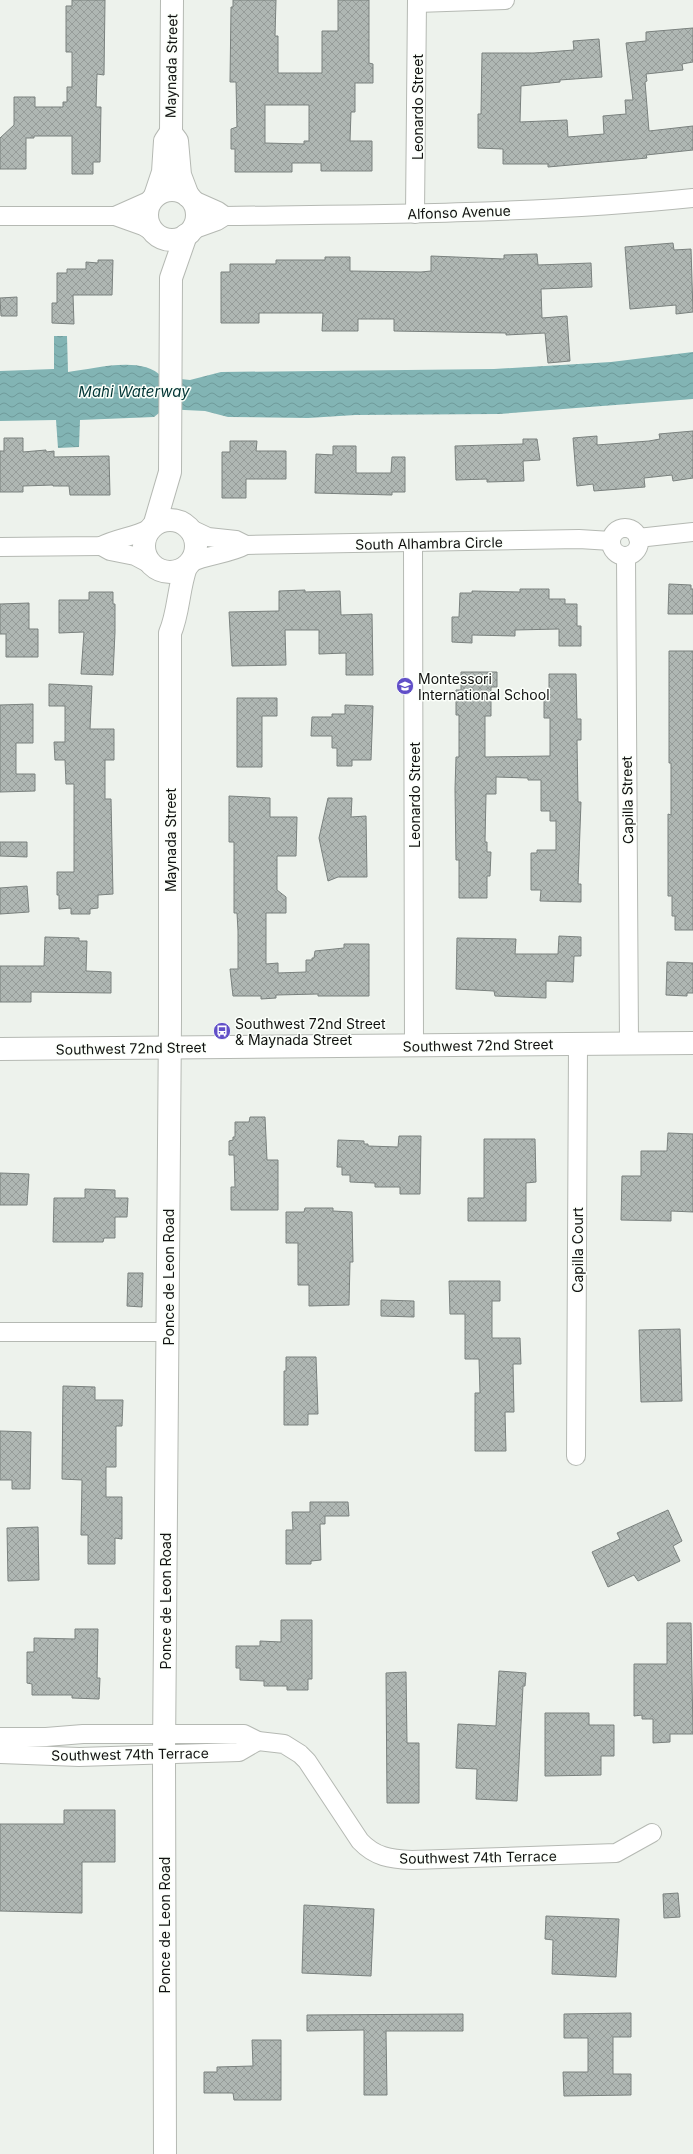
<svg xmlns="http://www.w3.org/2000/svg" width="693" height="2154" font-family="Inter,sans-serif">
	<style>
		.water { fill: url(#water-waves) }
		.building { fill: url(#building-cross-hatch); stroke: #7a817e; fill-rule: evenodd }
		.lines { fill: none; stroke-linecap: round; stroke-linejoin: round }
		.minor-casing { stroke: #b5b9b3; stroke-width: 20 }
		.tertiary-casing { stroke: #b5b9b3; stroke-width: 24 }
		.secondary-casing { stroke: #b5b9b3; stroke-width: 24 }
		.minor { stroke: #fff; stroke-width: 18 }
		.tertiary { stroke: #fff; stroke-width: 22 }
		.secondary { stroke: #fff; stroke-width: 22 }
		.labels { text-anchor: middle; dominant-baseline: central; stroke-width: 3; stroke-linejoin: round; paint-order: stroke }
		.street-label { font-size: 14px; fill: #111210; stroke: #fbfffa }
		.poi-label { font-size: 14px; fill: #111210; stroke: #fbfffa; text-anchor: start }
		.water-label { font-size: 15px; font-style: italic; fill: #023535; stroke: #fbfffa }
	</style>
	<defs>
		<pattern id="water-waves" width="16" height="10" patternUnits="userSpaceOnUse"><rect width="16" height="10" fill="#82b4b4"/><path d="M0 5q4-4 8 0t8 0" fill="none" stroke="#6f9a9a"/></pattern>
		<pattern id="building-cross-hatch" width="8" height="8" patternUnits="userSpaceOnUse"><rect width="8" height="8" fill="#afb7b3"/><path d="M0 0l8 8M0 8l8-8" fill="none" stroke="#969c99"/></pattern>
	</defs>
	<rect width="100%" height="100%" fill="#edf2ec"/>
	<path class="water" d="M54,336H67L68,372C95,369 142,355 162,377L190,380L221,372L494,369L611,362L693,352V399L499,414L355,415L308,418L228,417L205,411L164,409L154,417L80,420L79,447L58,448L56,420L0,421V371L54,369Z"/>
	<g class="building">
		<path d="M72,0H105L104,75L97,74L96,107H101L100,162H93V174H72V136H34V138H26V169H0V138L14,125V97H35V107H63V102H67V87H72V52H66V6H72Z"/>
		<path d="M233,0H276L275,36H278V73H322V31H338V0H369V63L373,64V83H355V112H351L350,141H372V171H321V163H292V172H235V149H231V129L237,127L236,82H230L231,7H233ZM265,105H309V141H304V144L265,143Z"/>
		<path d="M693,28V62L682,64L683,70L646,74L647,81L645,82L649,131L693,126V150L646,155L647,158L548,167V164H503V149L478,148V114H481L482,53H534L574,50L573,41L599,39L602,77L560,80V82L521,86L520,122L567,120L568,137L604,134L603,116L626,114L625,100H633L626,43L646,41V32Z"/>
		<path d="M673,243L674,250L691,249L693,312L676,314V305L630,309L625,247Z"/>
		<path d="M537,254L538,265L591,263L592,287L541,289L542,318L567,316L570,361L548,363L545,333L506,335V333L394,331V319H358V331H322L323,313H259V323H221V272H230V264H276V260H325V257H350V271L421,272L431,271V256L504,259V255Z"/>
		<path d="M98,260H113L112,295H73L74,324L52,323V303H57V273H67V269H86V262L98,263Z"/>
		<path d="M17,297V316H1L0,298Z"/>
		<path d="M693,431V478L673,481L672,475L644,478L645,487L594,491L593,484L577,486L573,438L597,436V445L649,441L660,439L659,434Z"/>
		<path d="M4,438H23V452L46,450V452L54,451V457L109,456L110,495H70L69,486H53V485L23,486V492H0V451H4Z"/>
		<path d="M523,439H537L540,460L523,461L524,481L487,482V479L456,480L455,446L523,444Z"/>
		<path d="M230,441H257L256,451H286V479H246V498H222V452H230Z"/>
		<path d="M333,446H356V473H391L392,457H405V492H392V495L315,493L316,454L333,455Z"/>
		<path d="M669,584L691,585V589H693V614H668Z"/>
		<path d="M520,589H549V599H565V604H577V626H581V646H559V629L515,630V636L472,635V643L452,642V617H459L460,593H472V591L520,592Z"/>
		<path d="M305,590V592L340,591L341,615L372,614L373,675H346V653L319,654V630H285L286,665L232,666L229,612L279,611V591Z"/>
		<path d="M89,592H113V604H115V632L113,675L81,674L84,632L59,633V600H89Z"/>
		<path d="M29,603V629H38V657H6V634H0V604Z"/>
		<path d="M669,651H693V930H675V916H672V896H668V814L671,815V763H669Z"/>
		<path d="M461,672H497V687H491V716H485V757L550,756V718H544V699L549,698V674H576L577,719H581V740H577L578,802H581L578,884H581V902L540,901L541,890H531V853H537V850H556V821H550V811H541V780H528V778L496,777V794H486L485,842H487V852H491L490,876H487V898H459V860H456L455,789L456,757H459V715H456V690H461Z"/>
		<path d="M49,684L92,686L90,729H114V760H105V799H111L113,894L98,895V908L90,909V914H71V908L59,909V895H57V872H74V784H66L65,760H55L54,742H65V706H49Z"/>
		<path d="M237,698H277V716H262V767H237Z"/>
		<path d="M33,704V743H16V774H35V791L0,792V705Z"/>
		<path d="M345,705L373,706L371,760H352V766H337V748H332V736H311L312,717H332V714H345Z"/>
		<path d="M229,796L270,798V817H297L296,856H277V890L286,897V913H266V964L278,963V973L306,972V960H312V958H314L315,951L344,948V944H369V996H318V994L276,995V998L261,999V996H233L230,969H238V931L237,913H234V842H229Z"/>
		<path d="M328,798H352L351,817L366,816L367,877H338L328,881L319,838Z"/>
		<path d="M0,842H27V857L0,856Z"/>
		<path d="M27,886L29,912L0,914V888Z"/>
		<path d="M559,936L581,937V956H574L573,982L546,981V998L495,996L494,991L456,989L457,938L516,939L515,954H558Z"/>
		<path d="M45,937L79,938V941H87L86,971L111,972V993L31,992V1002H0V966H44Z"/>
		<path d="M667,962L693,963V993H687V996L666,995Z"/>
		<path d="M250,1117H265L267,1160H278V1210H231V1187H235L234,1155H229V1141L233,1140V1137H235V1122H249Z"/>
		<path d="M668,1133L693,1134V1212L671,1211V1221L621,1220L622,1176H641V1151H667Z"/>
		<path d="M399,1136H421L420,1194H400V1187H375V1183L350,1182V1175H342V1167H337L338,1140L364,1141V1144H368V1146L398,1147Z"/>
		<path d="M484,1139H535L536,1182L526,1183V1221H468V1198H484Z"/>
		<path d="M0,1173L29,1174L27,1205H0Z"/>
		<path d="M85,1189L115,1190V1198H128L127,1217H115V1238H104L103,1242H53L54,1198H85Z"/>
		<path d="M305,1208H333V1211L352,1212L353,1262H350L349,1305L309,1306V1285H298V1243H286V1212H304Z"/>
		<path d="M128,1273H143L142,1307L127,1306Z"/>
		<path d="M449,1281H500V1301H492V1338H520L521,1364H513L514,1412H505L506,1451H475V1393H480L479,1359H465V1314H450Z"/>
		<path d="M381,1300L414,1301V1317L381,1316Z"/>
		<path d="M680,1329L682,1401L641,1402L639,1330Z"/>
		<path d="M286,1357H316L318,1414H308V1425H284V1371H286Z"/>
		<path d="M63,1386L95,1387V1400H123L122,1426H116V1467H106V1497H122V1539L115,1538V1564H88V1535H81L82,1480L62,1479Z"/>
		<path d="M0,1431L31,1432L30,1489H12V1480H0Z"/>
		<path d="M310,1502H348L349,1516H325V1524H320L321,1560L311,1561V1564H286V1530H293L292,1512H310Z"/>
		<path d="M668,1510L682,1541L673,1546L680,1561L638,1581L634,1575L608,1587L592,1552L620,1539L617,1533Z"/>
		<path d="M38,1527L39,1580L8,1581L7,1528Z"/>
		<path d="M281,1620H312V1679H308V1690H287V1686H264V1681L240,1680V1668H236V1646H260V1641L281,1642Z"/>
		<path d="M667,1623H691L693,1734H670V1742L653,1743V1719H642V1715L634,1716V1664H667Z"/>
		<path d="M75,1629H98L97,1678H100L99,1699L72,1698V1695H32V1684L27,1683V1652H34V1638L75,1639Z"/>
		<path d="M499,1671L526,1673L525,1686H523L517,1801L476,1799L477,1769L456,1768L458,1724L496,1726Z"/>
		<path d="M406,1672L407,1743H419V1803H387L386,1673Z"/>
		<path d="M545,1713H589V1725H614V1756H601V1775L545,1776Z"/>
		<path d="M64,1810H115V1862H82V1913L0,1911V1824H64Z"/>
		<path d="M678,1893L680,1917L664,1918L663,1894Z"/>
		<path d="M304,1905L374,1909L371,1976L302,1973Z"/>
		<path d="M546,1916L619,1919L616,1977L552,1974L553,1940L545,1939Z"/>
		<path d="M631,2013V2037H613V2074H631V2095L564,2096L563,2072H588V2038H564V2014Z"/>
		<path d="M463,2014V2031H386L387,2095H364V2030L307,2031V2015Z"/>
		<path d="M252,2040H281V2100H234L233,2093H204V2072H217V2067L253,2066Z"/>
	</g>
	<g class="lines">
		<defs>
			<g id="minor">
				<path d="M417,3L505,0"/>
				<path d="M191,199L218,211L225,216"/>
				<path d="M415,214L417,0"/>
				<path d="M0,216H115L143,226L153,232"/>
				<path d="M115,216L151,200"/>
				<path d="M192,230L217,221L225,216C381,214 537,214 693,198"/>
				<circle cx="625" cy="542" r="14"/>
				<path d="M191,529L208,537L236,540L246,545L579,539L611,541"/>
				<path d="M638,538L693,532"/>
				<path d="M413,544L414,1046"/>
				<path d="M101,546L110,551L135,556L150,564"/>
				<path d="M0,547L101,546C116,538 133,537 149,529"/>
				<path d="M626,556L629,1044"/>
				<path d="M190,563C208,554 228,555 246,545"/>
				<path d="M0,1332H168"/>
				<path d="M576,1456L578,1044"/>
				<path d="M0,1737H46L83,1734H244L258,1741L284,1744L300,1754L307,1761L360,1841C375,1857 390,1859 412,1860L616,1853L652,1833"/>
				<path d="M0,1754L79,1757L239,1752L258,1741"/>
			</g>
			<g id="tertiary">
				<path d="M174,137L177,141L180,175L188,196"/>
				<circle cx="172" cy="215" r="25"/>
				<path d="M155,196L163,172L165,141L171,132L172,0"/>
				<circle cx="170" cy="546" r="26"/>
				<path d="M155,523L170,472L171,278L186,235"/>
				<path d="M165,2154L164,1754L170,1020V633C179,612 178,589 186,567"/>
			</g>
			<path id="secondary" d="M0,1049L693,1043"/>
		</defs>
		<use href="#minor" class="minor-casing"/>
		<use href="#tertiary" class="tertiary-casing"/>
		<use href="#secondary" class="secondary-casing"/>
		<use href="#minor" class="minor"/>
		<use href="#tertiary" class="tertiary"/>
		<use href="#secondary" class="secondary"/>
	</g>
	<defs>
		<symbol id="school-disc" viewBox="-11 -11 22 22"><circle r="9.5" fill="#614fc8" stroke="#fbfffa"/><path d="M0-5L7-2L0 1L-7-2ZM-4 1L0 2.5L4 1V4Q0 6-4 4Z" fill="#fff"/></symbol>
		<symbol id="bus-disc" viewBox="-11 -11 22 22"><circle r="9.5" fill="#614fc8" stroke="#fbfffa"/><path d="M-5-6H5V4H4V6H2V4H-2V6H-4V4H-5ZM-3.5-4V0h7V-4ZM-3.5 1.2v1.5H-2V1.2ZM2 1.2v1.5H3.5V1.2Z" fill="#fff"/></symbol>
	</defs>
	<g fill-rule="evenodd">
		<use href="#school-disc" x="395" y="676" width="20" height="20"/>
		<use href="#bus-disc" x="212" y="1021" width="20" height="20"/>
	</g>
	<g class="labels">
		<g class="street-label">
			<text transform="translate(171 66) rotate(-89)">Maynada Street</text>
			<text transform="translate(417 107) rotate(-90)">Leonardo Street</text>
			<text transform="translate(459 212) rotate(-2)">Alfonso Avenue</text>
			<text transform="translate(429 543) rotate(-1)">South Alhambra Circle</text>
			<text transform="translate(414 795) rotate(-90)">Leonardo Street</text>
			<text transform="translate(627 800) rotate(-91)">Capilla Street</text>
			<text transform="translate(170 840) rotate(-90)">Maynada Street</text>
			<text transform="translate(478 1045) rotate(-1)">Southwest 72nd Street</text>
			<text transform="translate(131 1048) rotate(-1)">Southwest 72nd Street</text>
			<text transform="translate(577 1250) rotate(-90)">Capilla Court</text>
			<text transform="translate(168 1277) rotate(-90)">Ponce de Leon Road</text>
			<text transform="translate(165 1601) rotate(-90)">Ponce de Leon Road</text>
			<text transform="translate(130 1754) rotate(-1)">Southwest 74th Terrace</text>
			<text transform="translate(478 1857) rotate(-1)">Southwest 74th Terrace</text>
			<text transform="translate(164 1925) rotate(-90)">Ponce de Leon Road</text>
		</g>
		<g class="poi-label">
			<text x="418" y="678">Montessori<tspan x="418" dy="16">International School</tspan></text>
			<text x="235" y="1023">Southwest 72nd Street<tspan x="235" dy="16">&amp; Maynada Street</tspan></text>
		</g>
		<g class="water-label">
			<text x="134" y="391">Mahi Waterway</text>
		</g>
	</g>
</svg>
